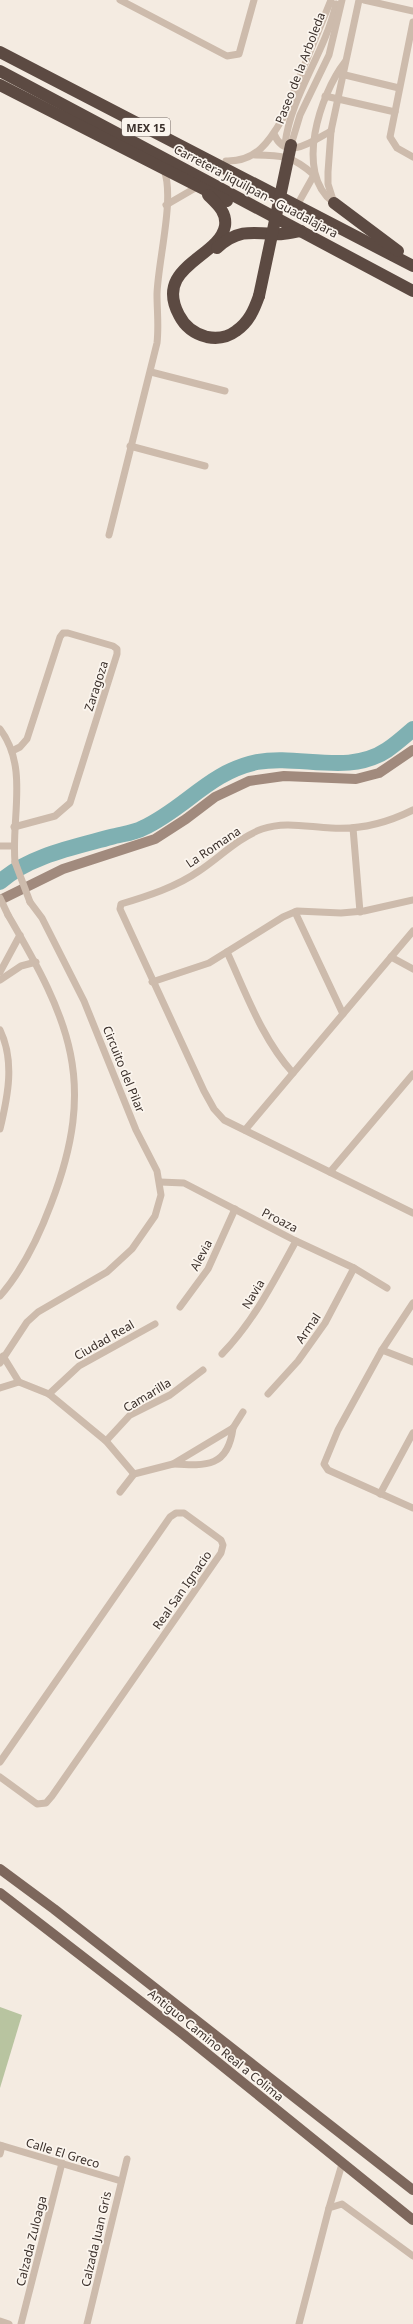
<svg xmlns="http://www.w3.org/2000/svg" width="413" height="2324" font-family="'Noto Sans',sans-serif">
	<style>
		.green { fill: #b8c4a0 }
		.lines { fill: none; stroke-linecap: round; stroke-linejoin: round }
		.river { stroke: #7fb0b2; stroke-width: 16 }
		.street { stroke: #cdbbac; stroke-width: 7 }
		.secondary { stroke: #a18a7d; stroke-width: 10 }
		.primary { stroke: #7d675c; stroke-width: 10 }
		.highway { stroke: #5c4a42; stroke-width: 12 }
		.street-bridge { stroke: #cdbbac; stroke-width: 7 }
		.highway-bridge { stroke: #5c4a42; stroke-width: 12 }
		.labels { text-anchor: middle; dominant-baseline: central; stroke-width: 3.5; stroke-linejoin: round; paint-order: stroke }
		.shield { fill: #fbf5ee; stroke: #756b66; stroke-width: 1 }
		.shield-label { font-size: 11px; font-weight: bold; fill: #3b302b }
		.street-label { font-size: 12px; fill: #3b302b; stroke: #fbf5ee }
	</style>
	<rect width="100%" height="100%" fill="#f4ebe1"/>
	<path class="green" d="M0,2007L22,2015L0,2088Z"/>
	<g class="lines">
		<path class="river" d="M0,882C28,856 75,847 111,837C122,834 134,833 143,828C186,808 209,772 257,762C300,754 348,776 387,750C396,744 405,736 413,729"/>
		<g class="street">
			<path d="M120,0L227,56L239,54L254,0"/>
			<path d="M364,0L413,11"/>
			<path d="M413,22L390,137L397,148L413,157"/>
			<path d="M341,74L399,88"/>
			<path d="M325,96L395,112"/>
			<path d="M274,134C286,162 313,141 331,131"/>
			<path d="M285,144C291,95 325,53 336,4"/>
			<path d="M291,145L300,115L329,55L342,0"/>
			<path d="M255,155C282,155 293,156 314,175"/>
			<path d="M226,161C256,162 269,142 283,118L331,0"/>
			<path d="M300,200L314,175"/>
			<path d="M333,202C294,173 320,94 345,62"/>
			<path d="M334,203L328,184V172L331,131L359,0"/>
			<path d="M166,205L197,187"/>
			<path d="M151,372L225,391"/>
			<path d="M130,446L205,466"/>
			<path d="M109,535L157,343C159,326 157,311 157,294C158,261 175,198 164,170"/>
			<path d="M0,729C29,767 11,818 15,862"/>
			<path d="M12,751L20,747L27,739L60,637L63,633H68L113,646L117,649V654L70,803L55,816L14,827"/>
			<path d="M413,810C387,823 360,830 331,828C308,827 285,821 262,829C238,838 220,857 199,871C176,887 148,896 121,904L120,909L204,1091L214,1109L224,1120L413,1213"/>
			<path d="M353,828L360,912"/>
			<path d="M0,846H13"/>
			<path d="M295,912L343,1014"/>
			<path d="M227,952C246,993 262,1039 293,1073"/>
			<path d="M391,957L413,969"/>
			<path d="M0,972L20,935"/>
			<path d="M0,980L21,966L36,962"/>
			<path d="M152,982L209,963L283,917L297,911L341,913L364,911L413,900"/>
			<path d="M0,1030C15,1061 8,1096 0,1129"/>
			<path d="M245,1130L413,931"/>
			<path d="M330,1172L413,1074"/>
			<path d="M160,1182L184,1183L296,1241L354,1268L387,1288"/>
			<path d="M0,1296C23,1270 39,1236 51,1204C98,1082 70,1021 8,915"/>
			<path d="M180,1307L208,1269L235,1209"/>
			<path d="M382,1350L413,1303"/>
			<path d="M222,1354C254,1321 274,1281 296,1241"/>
			<path d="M3,1356L19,1382L49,1394L106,1441L134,1474"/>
			<path d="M413,1362L382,1350L338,1430L324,1464L328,1470L413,1508"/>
			<path d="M0,1363L27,1322L38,1312L107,1272L132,1249L155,1216L161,1195L157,1171L136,1130L84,1001L42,918L30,902"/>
			<path d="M0,1388L19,1382"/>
			<path d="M49,1394L79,1366L155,1324"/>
			<path d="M268,1394L298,1361L325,1323L354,1268"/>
			<path d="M106,1441L130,1415L170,1395L203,1370"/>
			<path d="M173,1464C207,1466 228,1467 233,1428"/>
			<path d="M120,1492L134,1474L173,1464L233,1428L243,1412"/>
			<path d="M380,1494L413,1433"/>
			<path d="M0,1762L170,1517L176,1513H184L221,1540L223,1545L221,1553L52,1796L46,1803L37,1804L0,1777"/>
			<path d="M0,2145L121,2181"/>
			<path d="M0,2154L2,2146"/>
			<path d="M329,2208L342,2164"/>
			<path d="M0,2321L9,2324"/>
			<path d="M21,2324L62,2163"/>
			<path d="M87,2324L127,2159"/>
			<path d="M299,2324L329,2208L342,2204L413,2256"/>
		</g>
		<path class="secondary" d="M0,900L63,869L155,839L186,819L215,797L249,781L284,776L356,779L379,773L413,750"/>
		<g class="primary">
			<path d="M0,1869L54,1909L413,2190"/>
			<path d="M0,1893L184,2035L413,2220"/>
		</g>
		<g class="highway">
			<path d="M0,52L413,266"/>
			<path d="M0,71L413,291"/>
			<path d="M0,85L227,201"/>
			<path d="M208,195C217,204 227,212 225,226C219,258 153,266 179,315C185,327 195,334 207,337C217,339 228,337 236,331C249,322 254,310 259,296"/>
			<path d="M334,203L398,251"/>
			<path d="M217,248C237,230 250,232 275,234C284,235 292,232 301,231"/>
		</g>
		<g class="street-bridge">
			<path d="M15,862L30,902"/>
			<path d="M0,898L8,915"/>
		</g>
		<path class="highway-bridge" d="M259,296L291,145"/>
	</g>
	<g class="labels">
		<rect class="shield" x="122" y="118" width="48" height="18" rx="3"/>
		<g class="shield-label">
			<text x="146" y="127">MEX 15</text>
		</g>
		<g class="street-label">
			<text transform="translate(300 68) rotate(-69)">Paseo de la Arboleda</text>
			<text transform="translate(256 191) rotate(28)">Carretera Jiquilpan - Guadalajara</text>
			<text transform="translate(96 686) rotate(-72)">Zaragoza</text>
			<text transform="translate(213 847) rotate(-34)">La Romana</text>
			<text transform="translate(124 1069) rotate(68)">Circuito del Pilar</text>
			<text transform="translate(280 1220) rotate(27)">Proaza</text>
			<text transform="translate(201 1255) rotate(-62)">Alevia</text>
			<text transform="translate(253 1294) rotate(-59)">Navia</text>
			<text transform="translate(308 1328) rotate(-56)">Armal</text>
			<text transform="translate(104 1340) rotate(-30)">Ciudad Real</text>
			<text transform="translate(147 1395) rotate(-31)">Camarilla</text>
			<text transform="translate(182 1590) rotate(-55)">Real San Ignacio</text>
			<text transform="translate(216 2045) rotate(39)">Antiguo Camino Real a Colima</text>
			<text transform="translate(63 2153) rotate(17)">Calle El Greco</text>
			<text transform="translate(96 2239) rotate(-77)">Calzada Juan Gris</text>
			<text transform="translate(31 2241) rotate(-76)">Calzada Zuloaga</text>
		</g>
	</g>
</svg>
